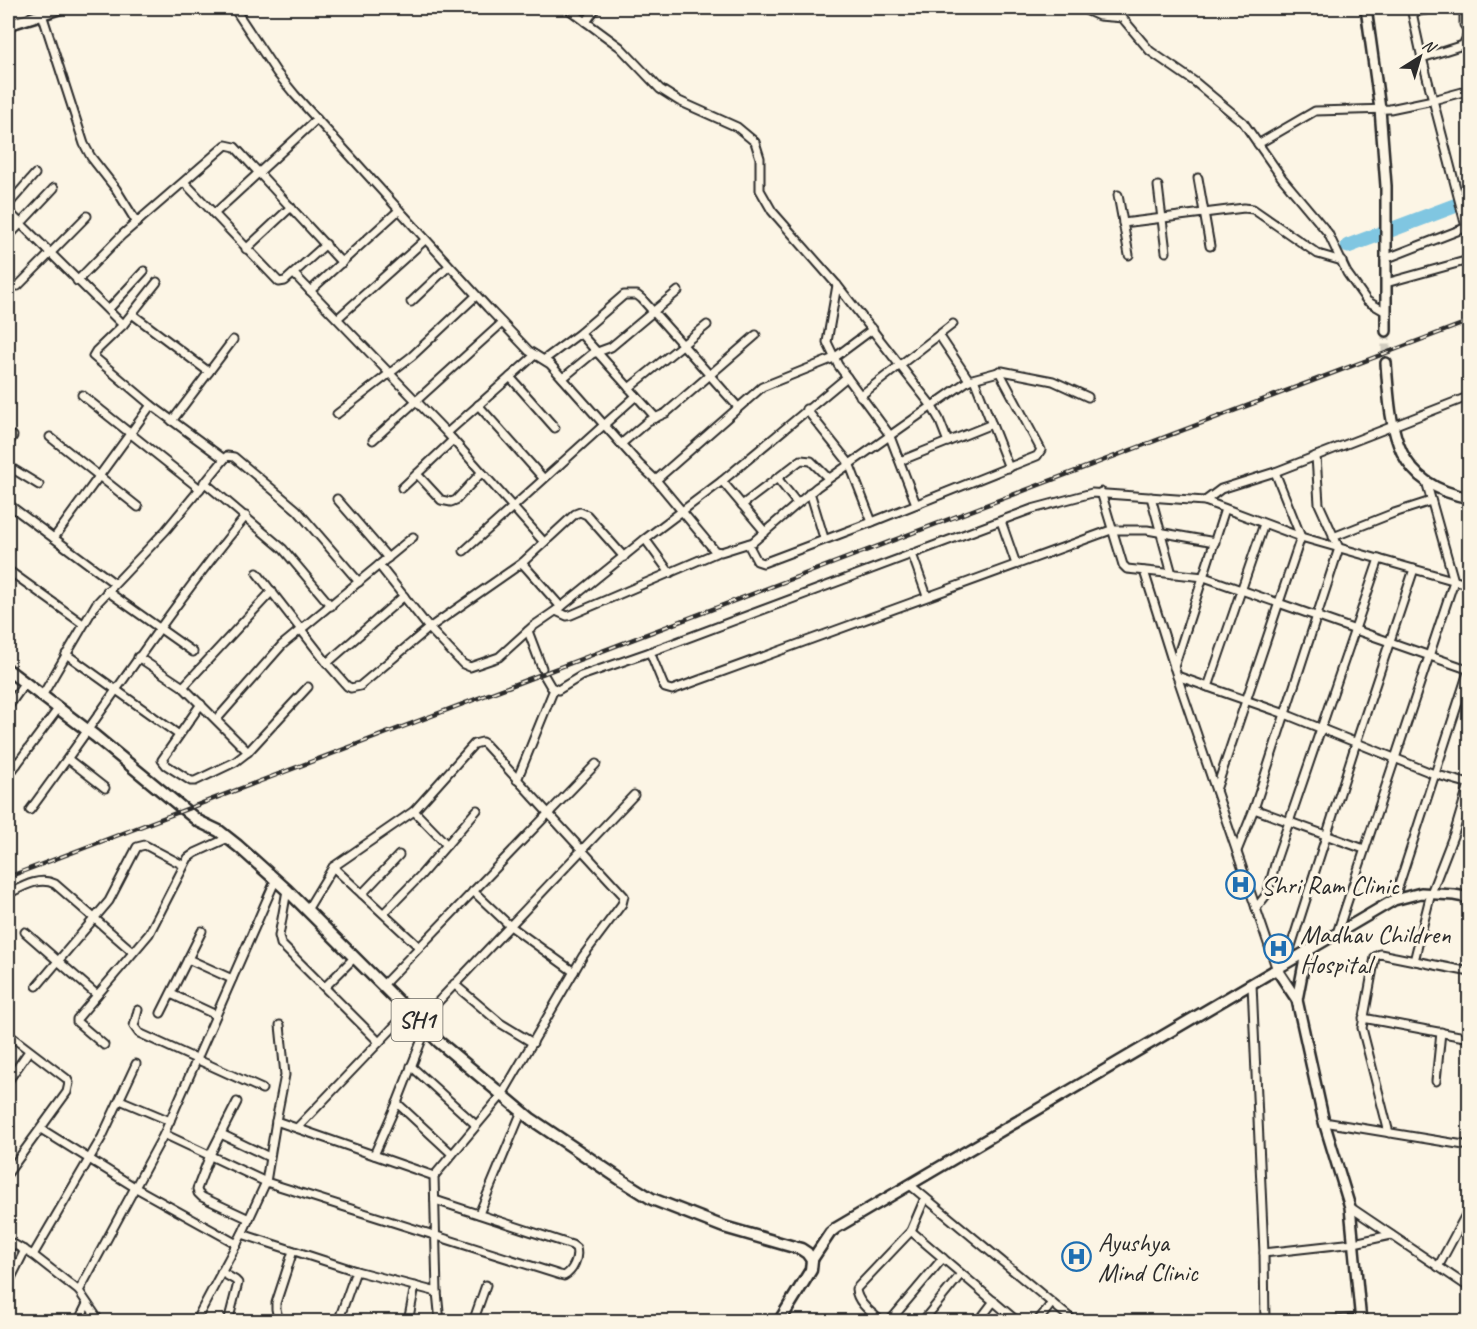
<svg xmlns="http://www.w3.org/2000/svg" width="1477" height="1329" font-family="Caveat,sans-serif">
	<style>
		.lines { fill: none; stroke-linecap: round; stroke-linejoin: round }
		.river { stroke: #80c6e1; stroke-width: 15 }
		.secondary-tunnel { stroke: #d2cdc0; stroke-width: 9; stroke-dasharray: 9 4.5; stroke-linecap: butt }
		.street-casing { stroke: #2b2b2b; stroke-width: 11 }
		.secondary-casing { stroke: #2b2b2b; stroke-width: 14 }
		.primary-casing { stroke: #2b2b2b; stroke-width: 15 }
		.highway-casing { stroke: #2b2b2b; stroke-width: 16 }
		.street { stroke: #fcf5e5; stroke-width: 7 }
		.secondary { stroke: #fcf5e5; stroke-width: 9 }
		.primary { stroke: #fcf5e5; stroke-width: 10 }
		.highway { stroke: #fcf5e5; stroke-width: 12 }
		.rail-casing { stroke: #2b2b2b; stroke-width: 4.5 }
		.rail { stroke: #fcf5e5; stroke-width: 2; stroke-dasharray: 7; stroke-linecap: butt }
		.labels { text-anchor: middle; dominant-baseline: central; stroke-width: 6; stroke-linejoin: round; paint-order: stroke }
		.shield { fill: #fcf5e5; stroke: #6a6863; stroke-width: 1.5 }
		.shield-label { font-size: 24px; font-weight: bold; fill: #2b2b2b }
		.poi-label { font-size: 26px; fill: #2b2b2b; stroke: #fcf5e5; text-anchor: start }
	</style>
	<rect width="100%" height="100%" fill="#fcf5e5"/>
	<filter id="ink" filterUnits="userSpaceOnUse"><feTurbulence type="fractalNoise" baseFrequency=".0167" numOctaves="2"/><feDisplacementMap in="SourceGraphic" scale="12" xChannelSelector="R" yChannelSelector="G"/><feConvolveMatrix kernelMatrix="1 2 1 2 8 2 1 2 1" color-interpolation-filters="sRGB"/></filter>
	<g filter="url(#ink)">
		<g class="lines">
			<path class="river" d="M1348,246L1470,200"/>
			<path class="secondary-tunnel" d="M1386,331V363"/>
			<defs>
				<g id="street">
					<path d="M234,8L277,73L295,95L488,308L529,351L550,364L639,464L656,480L715,551L721,552L753,542L817,487L969,380L1002,371L1053,381L1088,397"/>
					<path d="M567,8L620,47L660,89L679,101L737,127L755,142L760,158V190L772,211L837,285L931,405L939,419L948,442"/>
					<path d="M1081,8L1099,16L1123,18"/>
					<path d="M1114,8L1150,51L1195,82L1243,122L1282,178L1328,233L1347,273L1367,301L1386,312"/>
					<path d="M1411,8L1421,54L1470,242"/>
					<path d="M1464,8V25L1470,30"/>
					<path d="M1412,12L1440,8"/>
					<path d="M42,14L84,144L91,157L116,189L137,223"/>
					<path d="M586,22L596,8"/>
					<path d="M1422,58L1463,45L1470,31"/>
					<path d="M1258,144L1315,111L1390,109L1433,100L1470,90"/>
					<path d="M1198,178L1210,246"/>
					<path d="M184,182L279,282L285,281L326,244"/>
					<path d="M1158,186L1166,252"/>
					<path d="M1118,195L1129,255"/>
					<path d="M8,205L35,174"/>
					<path d="M8,211L123,325"/>
					<path d="M214,214L317,119"/>
					<path d="M1123,223L1244,208L1253,209L1318,254L1342,261"/>
					<path d="M8,237L54,188"/>
					<path d="M246,249L291,207"/>
					<path d="M1385,259L1470,226"/>
					<path d="M294,274L447,433L543,541"/>
					<path d="M77,281L122,235L226,145L235,147L342,263"/>
					<path d="M157,282L123,325L96,351L93,356L151,405L224,459"/>
					<path d="M1386,283L1465,261L1470,257"/>
					<path d="M837,285L827,342L838,365L889,434L916,504"/>
					<path d="M18,286L87,216"/>
					<path d="M310,291L398,211"/>
					<path d="M411,302L449,266"/>
					<path d="M108,310L144,271"/>
					<path d="M132,314L209,372"/>
					<path d="M338,318L425,240"/>
					<path d="M580,333L656,418"/>
					<path d="M939,335L969,380"/>
					<path d="M545,359L580,333L624,295H637L642,299L738,407"/>
					<path d="M510,377L555,428"/>
					<path d="M563,378L592,354L611,347L678,291"/>
					<path d="M974,379L1009,468"/>
					<path d="M629,388L707,325"/>
					<path d="M82,395L200,489"/>
					<path d="M860,396L953,324"/>
					<path d="M478,405L543,478"/>
					<path d="M806,409L849,463L872,522"/>
					<path d="M337,414L412,356L476,296"/>
					<path d="M172,421L233,340"/>
					<path d="M447,433L535,355"/>
					<path d="M50,437L138,507"/>
					<path d="M373,440L502,323"/>
					<path d="M8,444L13,436"/>
					<path d="M621,444L648,421L666,413L756,335"/>
					<path d="M900,461L992,424"/>
					<path d="M8,466L39,485"/>
					<path d="M417,474L441,500L451,502L456,500L481,473"/>
					<path d="M777,478L797,503"/>
					<path d="M656,480L762,387L834,358L873,329"/>
					<path d="M722,481L765,532"/>
					<path d="M204,482L283,549L331,606"/>
					<path d="M402,488L453,440"/>
					<path d="M810,492L824,538"/>
					<path d="M1101,492L1123,565L1127,569L1204,577L1470,670"/>
					<path d="M1151,497L1172,574"/>
					<path d="M337,499L388,558"/>
					<path d="M1205,501L1221,489L1275,472L1470,396"/>
					<path d="M8,504L114,583"/>
					<path d="M742,505L801,460L811,461L828,478"/>
					<path d="M1001,521L1016,564"/>
					<path d="M1333,537L1394,513L1431,501"/>
					<path d="M54,538L151,405"/>
					<path d="M645,539L670,573"/>
					<path d="M748,544L757,561L763,563L872,522L1037,456L1041,450L1039,446L999,371"/>
					<path d="M464,551L636,396"/>
					<path d="M912,554L927,596"/>
					<path d="M522,563L561,607"/>
					<path d="M379,565L429,628L463,664L470,667L499,657L532,627L561,607L645,539L722,481L847,377"/>
					<path d="M8,570L83,624"/>
					<path d="M1144,571L1177,676L1277,970"/>
					<path d="M257,573L327,663L347,686L351,688L360,686L429,628L522,563L575,514L580,512L587,515L624,557"/>
					<path d="M107,591L193,652"/>
					<path d="M556,611L567,616L571,615L718,552"/>
					<path d="M528,631L542,668"/>
					<path d="M650,652L663,684L665,688L672,690L1111,530H1147L1215,542"/>
					<path d="M66,654L179,735"/>
					<path d="M138,657L183,687L248,752"/>
					<path d="M327,663L404,596"/>
					<path d="M1174,667L1225,509"/>
					<path d="M544,675L551,687L558,690L581,676L650,652L1032,509L1092,493L1205,501L1301,537L1470,585"/>
					<path d="M1177,676L1285,714L1434,774L1470,784"/>
					<path d="M183,687L272,591"/>
					<path d="M1208,687L1264,524"/>
					<path d="M42,696L96,604L166,530L227,456L234,457L297,510L359,582"/>
					<path d="M201,704L162,760L166,765L191,781H195L235,762L248,752L308,687"/>
					<path d="M8,707L25,683"/>
					<path d="M217,719L282,645L413,537"/>
					<path d="M8,757L17,764"/>
					<path d="M68,759L105,788"/>
					<path d="M8,776L58,709"/>
					<path d="M517,780L554,689"/>
					<path d="M1216,790L1301,537L1275,472"/>
					<path d="M1254,809L1364,849"/>
					<path d="M30,810C103,712 168,610 246,516"/>
					<path d="M414,811L447,845"/>
					<path d="M1237,851L1254,809L1339,548L1319,504L1316,456"/>
					<path d="M333,867L419,947"/>
					<path d="M287,890L279,936L281,944L379,1042"/>
					<path d="M473,891L509,925L574,972"/>
					<path d="M8,894C22,887 39,876 55,884L133,952"/>
					<path d="M362,894L399,855"/>
					<path d="M1394,900L1470,666"/>
					<path d="M1256,908L1267,894L1277,857L1379,559"/>
					<path d="M307,910L333,867L414,811L474,744L482,742L485,744L624,896L622,904L583,956L502,1095L434,1176L276,1121L266,1182L242,1234L356,1271L338,1322"/>
					<path d="M384,913L421,875L477,810"/>
					<path d="M25,932L97,995"/>
					<path d="M1336,936L1454,581L1426,481"/>
					<path d="M188,959L232,979"/>
					<path d="M1414,961L1431,893L1455,831L1469,784"/>
					<path d="M1285,965L1356,743L1414,569"/>
					<path d="M454,984L500,1023L533,1043"/>
					<path d="M1252,984L1264,1253L1265,1322"/>
					<path d="M37,986L109,901L137,847L145,845L183,865"/>
					<path d="M382,986L596,764"/>
					<path d="M325,987L354,958"/>
					<path d="M8,992L10,989"/>
					<path d="M171,994L216,1015"/>
					<path d="M138,1010L134,1026L139,1033L262,1089"/>
					<path d="M161,1013L202,931"/>
					<path d="M1363,1018L1470,1038"/>
					<path d="M419,1022L634,795"/>
					<path d="M8,1034L67,1079L69,1083L67,1092L8,1173"/>
					<path d="M104,1045L77,1022V1019L149,934L188,858L195,853L228,838"/>
					<path d="M411,1066L476,1125"/>
					<path d="M8,1081L29,1051"/>
					<path d="M1436,1081L1441,1032"/>
					<path d="M120,1100L170,1121"/>
					<path d="M237,1102L210,1155L197,1189L198,1193L202,1197L249,1219"/>
					<path d="M397,1103L452,1154"/>
					<path d="M276,1121L285,1075L280,1025"/>
					<path d="M1324,1122L1470,1146"/>
					<path d="M297,1128L408,1012"/>
					<path d="M41,1129L136,1188L237,1244"/>
					<path d="M1389,1133L1362,1028L1375,957L1380,954L1470,972"/>
					<path d="M164,1134L266,1182L560,1275L564,1276C573,1271 579,1258 576,1248L572,1245L435,1200"/>
					<path d="M221,1134L269,1157"/>
					<path d="M374,1155L397,1103L426,1029"/>
					<path d="M910,1185L1075,1322"/>
					<path d="M1350,1207L1470,1288"/>
					<path d="M479,1214L522,1111"/>
					<path d="M911,1231L1018,1322"/>
					<path d="M8,1241L33,1255L79,1291"/>
					<path d="M1264,1253L1354,1243L1391,1235"/>
					<path d="M33,1255L102,1137L136,1064"/>
					<path d="M1438,1267L1470,1207"/>
					<path d="M356,1271L437,1292L434,1176"/>
					<path d="M221,1272L235,1280L238,1283L228,1322"/>
					<path d="M8,1284L25,1250"/>
					<path d="M437,1292L440,1322"/>
					<path d="M78,1322L87,1304"/>
					<path d="M100,1322L79,1291L164,1134L276,879"/>
					<path d="M195,1322L242,1234"/>
					<path d="M279,1322L276,1309V1303L293,1251"/>
					<path d="M408,1322L415,1286"/>
					<path d="M473,1322L486,1285"/>
					<path d="M868,1322L874,1315"/>
					<path d="M882,1322C872,1313 857,1303 856,1289L911,1231L925,1198"/>
					<path d="M889,1322L943,1258"/>
					<path d="M922,1322L961,1274"/>
					<path d="M978,1322L994,1301"/>
					<path d="M1037,1322L1052,1303"/>
					<path d="M1311,1322L1361,1318"/>
				</g>
				<g id="secondary">
					<path d="M1366,8L1380,109L1386,186V331"/>
					<path d="M8,25L62,8"/>
					<path d="M1386,363C1391,428 1392,484 1470,498"/>
					<path d="M1277,970L1297,1000L1324,1122L1350,1207L1361,1322"/>
					<path d="M1297,1000L1306,953"/>
					<path d="M812,1260L830,1233L836,1228L1394,900L1421,893L1454,895L1470,898"/>
				</g>
				<path id="primary" d="M8,670L95,736L198,821L219,831L238,846L287,890L439,1042L531,1119L623,1181L652,1199L724,1227L801,1249L807,1253L812,1260L811,1270L779,1322"/>
				<path id="highway" d="M8,13L24,8"/>
			</defs>
			<use href="#street" class="street-casing"/>
			<use href="#secondary" class="secondary-casing"/>
			<use href="#primary" class="primary-casing"/>
			<use href="#highway" class="highway-casing"/>
			<use href="#street" class="street"/>
			<use href="#secondary" class="secondary"/>
			<use href="#primary" class="primary"/>
			<use href="#highway" class="highway"/>
			<defs>
				<path id="rail" d="M8,877L1470,321"/>
			</defs>
			<use href="#rail" class="rail-casing"/>
			<use href="#rail" class="rail"/>
		</g>
	</g>
	<defs>
		<symbol id="hospital-ring" viewBox="-11 -11 22 22"><circle r="9.5" fill="#fcf5e5" stroke="#1f6fb2" stroke-width="1.5"/><path d="M-5-5h3v3.5h4V-5h3V5h-3V1.5h-4V5h-3Z" fill="#1f6fb2"/></symbol>
	</defs>
	<g fill-rule="evenodd">
		<use href="#hospital-ring" x="1224" y="868" width="33" height="33"/>
		<use href="#hospital-ring" x="1262" y="932" width="33" height="33"/>
		<use href="#hospital-ring" x="1060" y="1240" width="33" height="33"/>
	</g>
	<g class="labels">
		<rect class="shield" x="391.5" y="999" width="51" height="42" rx="4.5"/>
		<g class="shield-label">
			<text x="417" y="1020">SH1</text>
		</g>
		<g class="poi-label">
			<text x="1261" y="885">Shri Ram Clinic</text>
			<text x="1300" y="934">Madhav Children<tspan x="1300" dy="30">Hospital</tspan></text>
			<text x="1098" y="1242">Ayushya<tspan x="1098" dy="30">Mind Clinic</tspan></text>
		</g>
	</g>
	<rect width="1477" height="1329" fill="none" stroke="#fcf5e5" stroke-width="30"/>
	<rect x="15" y="15" width="1447" height="1299" fill="none" stroke="#2b2b2b" stroke-width="2" filter="url(#ink)"/>
	<g transform="translate(1420 57) rotate(37)" stroke="#fcf5e5" stroke-width="4.5" paint-order="stroke">
	<path d="M0-4.5L10 22L0 15L-10 22Z" fill="#2b2b2b"/>
	<text y="-9" font-size="16" font-weight="bold" text-anchor="middle" fill="#2b2b2b">N</text>
	</g>
</svg>
